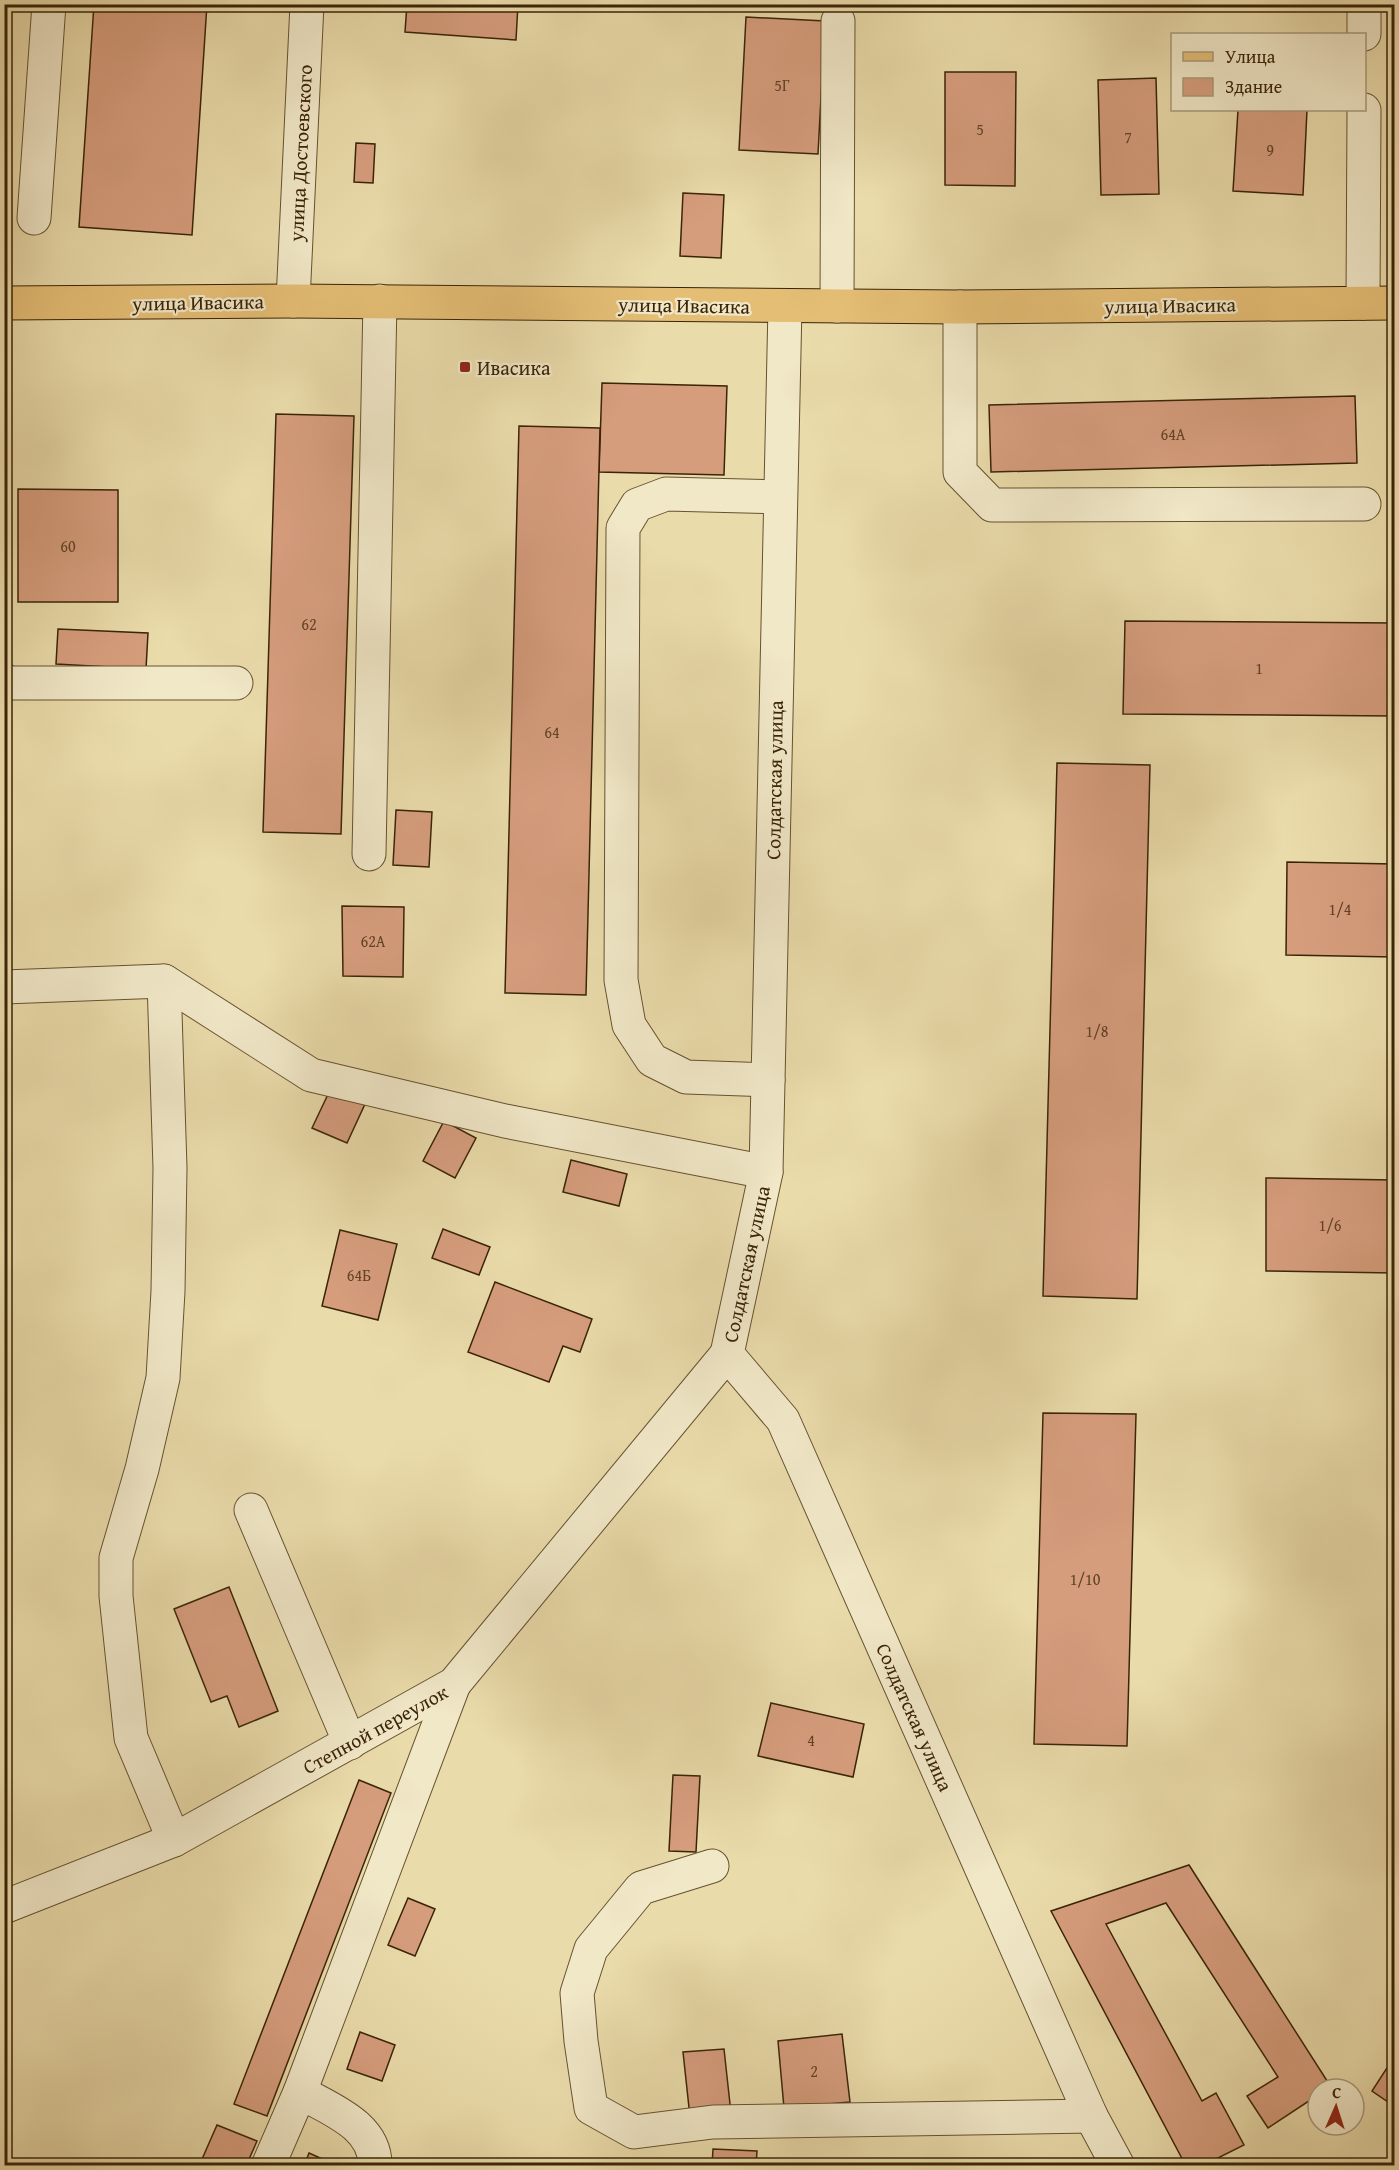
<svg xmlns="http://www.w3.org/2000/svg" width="1399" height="2170" font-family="'Gentium Book Plus',serif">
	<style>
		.building { fill: #d69d7d; stroke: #3a2408; stroke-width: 1.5 }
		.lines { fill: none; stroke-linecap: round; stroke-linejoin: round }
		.minor-casing { stroke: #665230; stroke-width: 35 }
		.major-casing { stroke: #3a2408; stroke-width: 35 }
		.minor { stroke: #f1e8c8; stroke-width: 33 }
		.major { stroke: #e5be75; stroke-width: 33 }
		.poi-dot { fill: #8f2418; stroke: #f1e8c8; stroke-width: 2 }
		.labels { text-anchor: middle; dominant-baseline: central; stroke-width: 4.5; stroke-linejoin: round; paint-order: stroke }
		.number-label { font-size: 16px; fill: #614225 }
		.street-label { font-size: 20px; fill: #3a2408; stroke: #f1e8c8 }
		.poi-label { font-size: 20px; fill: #3a2408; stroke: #f1e8c8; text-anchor: start }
	</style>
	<rect width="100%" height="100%" fill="#eadbaa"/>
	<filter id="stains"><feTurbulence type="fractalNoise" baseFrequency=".00333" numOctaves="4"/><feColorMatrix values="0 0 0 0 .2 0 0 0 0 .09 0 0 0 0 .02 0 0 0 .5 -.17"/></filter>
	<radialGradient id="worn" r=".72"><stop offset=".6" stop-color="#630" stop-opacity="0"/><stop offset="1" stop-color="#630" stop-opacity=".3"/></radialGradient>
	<g class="building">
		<path d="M94,4H207L192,235L79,227Z"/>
		<path d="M407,4H518L516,40L405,32Z"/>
		<path d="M746,17L825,21L818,154L739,150Z"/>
		<path d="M945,72H1016L1015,186L945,185Z"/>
		<path d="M1156,78L1159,194L1101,195L1098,80Z"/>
		<path d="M1238,110H1307L1303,195L1233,191Z"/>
		<path d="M356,143L375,144L373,183L354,182Z"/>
		<path d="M683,193L724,195L721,258L680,256Z"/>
		<path d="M602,383L727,386L724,475L599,472Z"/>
		<path d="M1355,396L1357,463L991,472L989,405Z"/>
		<path d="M276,414L354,416L341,834L263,832Z"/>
		<path d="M519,426L600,428L586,995L505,993Z"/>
		<path d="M18,489L118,490V602H18Z"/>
		<path d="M1125,621L1394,623V716L1123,714Z"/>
		<path d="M58,629L148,633L146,669L56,664Z"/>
		<path d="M1057,763L1150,765L1137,1299L1043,1296Z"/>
		<path d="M396,810L432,812L429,867L393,865Z"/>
		<path d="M1287,862L1394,864V957L1286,955Z"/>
		<path d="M342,906L404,907L403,977L343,976Z"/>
		<path d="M331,1088L365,1104L347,1143L312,1128Z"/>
		<path d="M444,1121L476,1138L455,1178L423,1161Z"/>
		<path d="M571,1160L627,1174L619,1206L563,1192Z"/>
		<path d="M1266,1178L1394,1180V1273L1266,1271Z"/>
		<path d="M443,1229L490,1247L479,1275L432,1258Z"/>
		<path d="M340,1230L397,1244L378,1320L322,1306Z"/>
		<path d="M495,1282L592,1319L580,1352L563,1346L549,1382L468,1352Z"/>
		<path d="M1043,1413L1136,1414L1127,1746L1034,1744Z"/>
		<path d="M229,1587L278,1711L239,1727L227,1696L211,1702L174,1609Z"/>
		<path d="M771,1703L864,1724L853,1777L758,1756Z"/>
		<path d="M673,1775L700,1776L696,1852L669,1851Z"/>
		<path d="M359,1780L391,1793L267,2116L234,2104Z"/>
		<path d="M1189,1865L1331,2087L1318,2089V2095L1268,2128L1247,2096L1278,2077L1166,1903L1106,1924L1202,2101L1216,2093L1244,2145L1202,2166H1186L1051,1911Z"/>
		<path d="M408,1898L435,1909L415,1956L388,1945Z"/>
		<path d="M360,2032L395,2045L382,2081L347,2069Z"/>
		<path d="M842,2034L850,2102L784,2108L778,2041Z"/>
		<path d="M724,2049L731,2113L690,2117L683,2052Z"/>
		<path d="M1394,2057V2106L1372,2091Z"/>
		<path d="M217,2125L257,2141L246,2166H199Z"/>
		<path d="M713,2149L757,2151L756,2166H712Z"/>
		<path d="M309,2153L338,2166H304Z"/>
	</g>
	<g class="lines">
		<defs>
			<g id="minor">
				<path d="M1364,34V4"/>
				<path d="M34,218L49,4"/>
				<path d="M293,301L307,4"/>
				<path d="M1363,303L1364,110"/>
				<path d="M785,306L766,1172L727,1354L783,1420L1091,2116L1118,2166"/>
				<path d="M837,306L838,21"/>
				<path d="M960,307V472L992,505L1364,504"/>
				<path d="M4,680L7,683H236"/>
				<path d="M369,854L380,301"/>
				<path d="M164,981L170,1168L168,1291L163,1378L142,1469L116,1558V1596L131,1738L174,1840"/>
				<path d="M4,987L164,981L311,1075L505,1121L766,1172"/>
				<path d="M768,1080L686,1077L652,1060L629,1025L621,980L623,528L637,505L666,494L779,497"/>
				<path d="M251,1510L350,1743"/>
				<path d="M712,1866L641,1888L591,1949L577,1993L581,2041L591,2108L634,2132L713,2122L1091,2116"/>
				<path d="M4,1907L174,1840L454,1684L727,1354"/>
				<path d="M300,2092C329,2109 376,2125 375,2166"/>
				<path d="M268,2166L300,2092L454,1684"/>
			</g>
			<path id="major" d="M4,303L293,301L960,307L1394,303"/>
		</defs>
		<use href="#minor" class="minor-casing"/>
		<use href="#major" class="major-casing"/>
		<use href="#minor" class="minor"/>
		<use href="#major" class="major"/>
	</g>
	<rect class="poi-dot" x="459" y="361" width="12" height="12" rx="3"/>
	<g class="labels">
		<g class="number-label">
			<text x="782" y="85">5Г</text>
			<text x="980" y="129">5</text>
			<text x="1128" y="137">7</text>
			<text x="1270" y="150">9</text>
			<text x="1173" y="434">64А</text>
			<text x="68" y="546">60</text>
			<text x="309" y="624">62</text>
			<text x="1259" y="668">1</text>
			<text x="552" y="732">64</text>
			<text x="1340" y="909">1/4</text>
			<text x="373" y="941">62А</text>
			<text x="1097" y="1031">1/8</text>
			<text x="1330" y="1225">1/6</text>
			<text x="359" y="1275">64Б</text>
			<text x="1085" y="1579">1/10</text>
			<text x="811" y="1740">4</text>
			<text x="814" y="2071">2</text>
		</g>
		<g class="street-label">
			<text transform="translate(300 153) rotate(-87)">улица Достоевского</text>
			<text transform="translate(198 302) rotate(-1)">улица Ивасика</text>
			<text transform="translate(684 305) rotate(1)">улица Ивасика</text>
			<text transform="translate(1170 305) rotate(-1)">улица Ивасика</text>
			<text transform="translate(774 780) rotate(-89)">Солдатская улица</text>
			<text transform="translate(746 1264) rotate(-78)">Солдатская улица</text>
			<text transform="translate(915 1717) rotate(66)">Солдатская улица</text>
			<text transform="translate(375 1729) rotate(-29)">Степной переулок</text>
		</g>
		<g class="poi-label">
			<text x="477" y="367">Ивасика</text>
		</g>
	</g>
	<rect width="1399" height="2170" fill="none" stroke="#eadbaa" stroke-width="24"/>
	<rect x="6" y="6" width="1387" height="2158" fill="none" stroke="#3a2408" stroke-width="3"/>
	<rect x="12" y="12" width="1375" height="2146" fill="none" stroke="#3a2408" stroke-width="1.5"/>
	<rect x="1171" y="33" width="195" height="78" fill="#f1e8c8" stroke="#a89a7b" stroke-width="1.5"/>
	<rect x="1183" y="52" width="30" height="9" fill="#e5be75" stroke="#a89a7b" stroke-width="1.5"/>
	<text x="1225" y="63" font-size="18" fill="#3a2408">Улица</text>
	<rect x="1183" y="78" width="30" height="18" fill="#d69d7d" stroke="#a89a7b" stroke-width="1.5"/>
	<text x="1225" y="93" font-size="18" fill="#3a2408">Здание</text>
	<g transform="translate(1336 2107) rotate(3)"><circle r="28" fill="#f1e8c8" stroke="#a89a7b" stroke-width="1.5"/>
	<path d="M0-4.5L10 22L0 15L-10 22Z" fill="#8f2418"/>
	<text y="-9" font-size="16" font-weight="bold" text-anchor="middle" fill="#3a2408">С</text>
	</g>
	<rect width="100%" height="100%" filter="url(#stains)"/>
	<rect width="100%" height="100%" fill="url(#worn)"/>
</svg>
